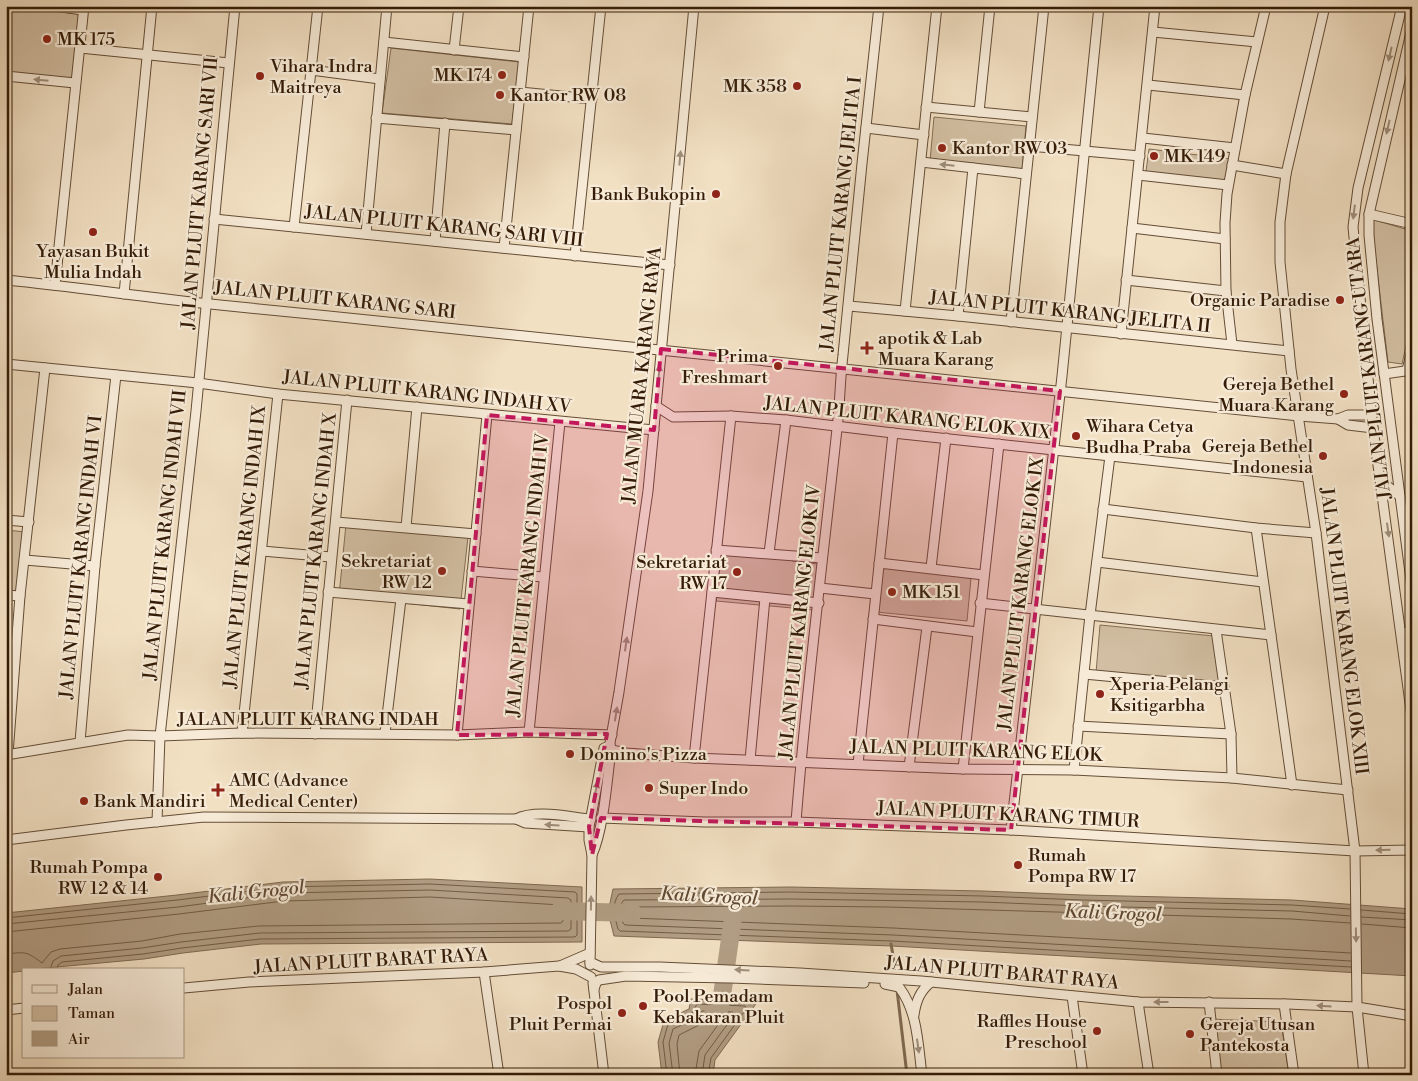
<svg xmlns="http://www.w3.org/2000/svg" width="1418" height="1081" font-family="'Libre Bodoni',serif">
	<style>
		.green { fill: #d2bfa3; stroke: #836e55 }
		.water { fill: #b19d83; stroke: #7f6951 }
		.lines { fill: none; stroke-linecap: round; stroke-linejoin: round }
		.shore { stroke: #725c45; stroke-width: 1 }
		.stream { stroke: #7f6951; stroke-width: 3 }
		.river { stroke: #b19d83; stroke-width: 18 }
		.minor-casing { stroke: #644d36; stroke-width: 11 }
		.minor { stroke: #f7ebd8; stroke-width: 9 }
		.oneway { fill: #9f8e7a }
		.marked { fill: #c2185b; fill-opacity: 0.2; stroke: #c2185b; stroke-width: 4; stroke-dasharray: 10 6; stroke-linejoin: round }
		.poi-dot { fill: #8f2418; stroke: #f7ebd8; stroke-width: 2 }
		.labels { text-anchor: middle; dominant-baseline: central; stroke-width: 4.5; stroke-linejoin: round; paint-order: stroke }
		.poi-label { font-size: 18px; fill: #341c07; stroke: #f7ebd8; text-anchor: start }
		.street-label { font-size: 18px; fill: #341c07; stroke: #f7ebd8 }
		.water-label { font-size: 19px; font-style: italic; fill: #604932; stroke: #f7ebd8 }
	</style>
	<rect width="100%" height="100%" fill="#f2e0c3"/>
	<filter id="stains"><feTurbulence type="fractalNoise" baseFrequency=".004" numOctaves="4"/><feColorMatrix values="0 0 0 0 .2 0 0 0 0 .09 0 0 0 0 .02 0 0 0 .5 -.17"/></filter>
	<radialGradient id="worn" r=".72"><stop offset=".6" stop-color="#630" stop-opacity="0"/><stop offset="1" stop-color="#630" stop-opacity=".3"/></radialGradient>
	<g class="green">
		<path d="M6,6L79,14L72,79L6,72Z"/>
		<path d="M391,48L519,62L512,124L382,113Z"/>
		<path d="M934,117L1026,126L1022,170L930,161Z"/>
		<path d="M1149,149L1231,159L1227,189L1145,179Z"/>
		<path d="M1371,219L1412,231V319L1402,364L1388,362Z"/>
		<path d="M346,524L468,537L460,609L339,596Z"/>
		<path d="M6,530L26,532L19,595L6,594Z"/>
		<path d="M721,554L792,560V561L818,564L814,610L716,601Z"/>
		<path d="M881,565L971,578L967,621L876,612Z"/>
		<path d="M1100,625L1214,636L1221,684L1096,673Z"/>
		<path d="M1210,1019L1281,1022L1289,1075H1217Z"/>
	</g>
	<g class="water">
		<path d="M430,879L582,887V942L261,944L183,953L144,959L24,970V971L6,973V913L177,895L283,882Z"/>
		<path d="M791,887L983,891L1082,895L1292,900L1412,909V976L892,946L614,936L608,912L613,889Z"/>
		<path d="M691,999L758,1001L715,1060L713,1075H662L658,1042L664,1021L689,1009Z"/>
	</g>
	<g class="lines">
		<g class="shore">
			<path d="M1350,909L1292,905L1082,900L983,896L791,892L619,894C611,904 615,918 618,929L620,931L892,941L1351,967"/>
			<path d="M1361,910L1412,914"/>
			<path d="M1350,916L1292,911L1082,906L982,902L791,899L624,900C618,906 621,915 623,923L625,925L893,935L1351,961"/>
			<path d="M1361,917L1412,920"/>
			<path d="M6,918L177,900L283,887L430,884L575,892L577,894V935L575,937L260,939L182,948L143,954L62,962L58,965L57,970"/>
			<path d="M1350,923L1291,919L888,907L791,906L630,907L628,911L629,916L631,918L893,928L1351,953"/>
			<path d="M6,924L178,907L284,893L430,890L568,898L571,900V929L568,931L260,933L181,942L142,948L61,956L53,961L50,970"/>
			<path d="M1362,924L1412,928"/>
			<path d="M6,932L179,914L284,901L430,897L561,905L563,907V921L561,923L259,926L180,934L142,941L60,949L51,952L42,963C26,951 26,952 6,954"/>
			<path d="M667,1075L663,1042L668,1024L692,1013L697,1004L745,1006L746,1009L711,1058L708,1075"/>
			<path d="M673,1075L669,1043L673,1029L695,1019L702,1011L733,1012L734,1015L705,1055L702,1075"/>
			<path d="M680,1075L677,1044L679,1035L699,1025L706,1018L719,1019L720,1022L699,1051L695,1075"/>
		</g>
		<g class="stream">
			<path d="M891,944L894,961"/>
			<path d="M897,990L907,1075"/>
		</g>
		<g class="river">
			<path d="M559,911L633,913"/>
			<path d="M726,967L733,918"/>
			<path d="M709,1019L720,1008L724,982"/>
		</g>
		<defs>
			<g id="minor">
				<path d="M54,6L83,10"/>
				<path d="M1325,6L1286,174L1280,222V262L1291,369L1316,533L1355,851L1357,1007L1364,1075"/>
				<path d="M1402,6L1358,188L1353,227L1373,428L1412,718"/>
				<path d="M1412,28L1369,214V235L1377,319L1412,588"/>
				<path d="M1153,32L1257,42"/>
				<path d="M384,42L524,57"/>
				<path d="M80,48L229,63"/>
				<path d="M454,50L459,6"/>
				<path d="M311,70L380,79"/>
				<path d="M6,76L75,83"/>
				<path d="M1148,85L1245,95"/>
				<path d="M520,92L592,99"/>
				<path d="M926,107L1032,117"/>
				<path d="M979,112L990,6"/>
				<path d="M376,118L516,130"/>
				<path d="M866,128L924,135"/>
				<path d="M1143,138L1235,148"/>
				<path d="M1029,146L1140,156"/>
				<path d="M921,162L1026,174"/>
				<path d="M1232,165L1286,174"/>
				<path d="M1138,175L1228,185"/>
				<path d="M1369,214L1412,224"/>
				<path d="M214,219L670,265"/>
				<path d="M294,227L318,6"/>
				<path d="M1132,228L1225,239"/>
				<path d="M366,234L387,6"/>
				<path d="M435,241L445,123"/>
				<path d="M504,248L529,6"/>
				<path d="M575,256L601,6"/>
				<path d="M6,280C78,287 149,298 220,305C580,341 940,378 1299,416L1338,419L1348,415H1372"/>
				<path d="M1126,280L1226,291"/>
				<path d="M55,285L84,6"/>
				<path d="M124,294L152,6"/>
				<path d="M849,306L958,316L1289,351"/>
				<path d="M905,311L937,6"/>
				<path d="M958,316L973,168"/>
				<path d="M1011,322L1044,6"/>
				<path d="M1121,334L1155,6"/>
				<path d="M1232,344L1226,291L1225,223L1227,194L1245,95L1266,6"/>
				<path d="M6,364L198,383L278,394L654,430"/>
				<path d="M1407,370L1412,350"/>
				<path d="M1384,374L1412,370"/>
				<path d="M656,406L673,417L731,416L786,420L893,433L1307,477"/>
				<path d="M1338,419L1348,425L1373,428"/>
				<path d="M1381,481L1400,496"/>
				<path d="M1103,509L1256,528L1316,533"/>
				<path d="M6,520L29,522"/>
				<path d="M336,522L476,534"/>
				<path d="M406,527L417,407"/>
				<path d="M1256,528L1292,785"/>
				<path d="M716,550L822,558"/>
				<path d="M262,551L331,557"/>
				<path d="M769,553L786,420"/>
				<path d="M25,560L95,566"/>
				<path d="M1097,562L1263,582"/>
				<path d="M879,563L984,575"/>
				<path d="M931,568L946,438"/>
				<path d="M472,571L543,577"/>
				<path d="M820,588L875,594"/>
				<path d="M328,592L469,604"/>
				<path d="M712,592L819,603"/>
				<path d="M6,595L20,596"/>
				<path d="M980,603L1271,635"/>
				<path d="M873,619L977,632"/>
				<path d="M1216,630L1231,734L1232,778"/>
				<path d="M1402,636L1412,628"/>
				<path d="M1411,660L1409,650L1412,645"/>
				<path d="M1084,674L1224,687"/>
				<path d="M1078,726L1231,734"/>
				<path d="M529,732L560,422"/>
				<path d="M242,733L278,394"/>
				<path d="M385,733L401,599"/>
				<path d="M315,734L347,400"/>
				<path d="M457,735L487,415"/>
				<path d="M80,742L95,566L116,375"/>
				<path d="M607,749L626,753L694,758L963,769L1074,770L1232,778L1348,790"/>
				<path d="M8,754L20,596L45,368"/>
				<path d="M6,755L128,735L160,736L242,733L457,735L529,732L612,735"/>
				<path d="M694,758L731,416"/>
				<path d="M750,760L765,598"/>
				<path d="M858,764L893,433"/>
				<path d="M909,767L927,627"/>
				<path d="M963,769L999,444"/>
				<path d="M1074,770L1090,615L1110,456"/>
				<path d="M601,818L705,822H796L1011,830L1355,851L1412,850"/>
				<path d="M516,819C536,809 569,817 591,819"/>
				<path d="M157,822L160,736L196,411L235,6"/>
				<path d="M796,822C806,691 823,560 837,429C840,404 840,379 843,355C854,239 866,122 879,6"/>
				<path d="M1011,830L1062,376L1099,6"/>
				<path d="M6,840L126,825L204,817L516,819L525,823L589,827"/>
				<path d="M592,855C604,828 607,780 611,750L610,743L619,692L648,491L694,6"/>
				<path d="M590,962L601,967H660L800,973L921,981L1138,1002L1287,1004L1357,1007L1412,1016"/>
				<path d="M590,965L592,855L589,840V827L604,748L609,746"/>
				<path d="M560,966L590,953"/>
				<path d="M484,972L499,1075"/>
				<path d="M593,983L604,1075"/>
				<path d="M885,984L899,987C918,1012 918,1045 922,1075"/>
				<path d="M184,988L249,982L484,972L559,966L576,969L591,977"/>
				<path d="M594,989L596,983L599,980L626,976L730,978L864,983"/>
				<path d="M1072,996L1083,1075"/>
				<path d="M1138,1002L1149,1075"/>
				<path d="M1209,1002L1217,1075"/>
				<path d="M1284,1004L1294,1075"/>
				<path d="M6,1010L24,1008"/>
				<path d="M914,1015C916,1001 920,991 931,982"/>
			</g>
		</defs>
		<use href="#minor" class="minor-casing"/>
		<use href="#minor" class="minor"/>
	</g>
	<defs><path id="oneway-solid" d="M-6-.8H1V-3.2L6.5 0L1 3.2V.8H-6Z" transform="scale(1.25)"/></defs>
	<g class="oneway">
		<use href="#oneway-solid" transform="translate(1390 54) rotate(103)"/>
		<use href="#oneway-solid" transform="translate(41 80) rotate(-175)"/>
		<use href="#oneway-solid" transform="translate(1388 127) rotate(103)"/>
		<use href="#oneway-solid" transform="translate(680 158) rotate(-85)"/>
		<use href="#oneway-solid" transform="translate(947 165) rotate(-174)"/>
		<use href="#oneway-solid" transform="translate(1354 212) rotate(97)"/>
		<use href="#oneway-solid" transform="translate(659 372) rotate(-85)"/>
		<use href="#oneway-solid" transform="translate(1388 530) rotate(82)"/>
		<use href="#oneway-solid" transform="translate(626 644) rotate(-82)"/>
		<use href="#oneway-solid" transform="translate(616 714) rotate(-81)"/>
		<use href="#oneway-solid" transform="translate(596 789) rotate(-79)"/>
		<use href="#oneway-solid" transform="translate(552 825) rotate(-176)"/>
		<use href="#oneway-solid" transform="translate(1383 850) rotate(179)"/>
		<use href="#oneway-solid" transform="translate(591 903) rotate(-89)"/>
		<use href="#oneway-solid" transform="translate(1356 935) rotate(89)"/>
		<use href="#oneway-solid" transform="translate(742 970) rotate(-177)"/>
		<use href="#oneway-solid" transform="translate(1161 1002) rotate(180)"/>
		<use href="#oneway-solid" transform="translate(1324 1006) rotate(-177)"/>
		<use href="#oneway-solid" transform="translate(918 1046) rotate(82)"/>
	</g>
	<path class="marked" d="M661,349L1060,391L1011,830L601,818L592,855L589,827L607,734L457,735L487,415L654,430Z"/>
	<g class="poi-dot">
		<circle cx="47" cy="39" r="5"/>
		<circle cx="502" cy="75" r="5"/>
		<circle cx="260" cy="76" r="5"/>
		<circle cx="797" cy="86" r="5"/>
		<circle cx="500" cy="95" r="5"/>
		<circle cx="942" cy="148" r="5"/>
		<circle cx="1154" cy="156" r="5"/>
		<circle cx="716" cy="194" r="5"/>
		<circle cx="93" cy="232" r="5"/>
		<circle cx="1340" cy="300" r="5"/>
		<path d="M864.5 340.5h5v5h5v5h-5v5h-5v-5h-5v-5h5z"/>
		<circle cx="778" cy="366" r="5"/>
		<circle cx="1344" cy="394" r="5"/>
		<circle cx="1076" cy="436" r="5"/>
		<circle cx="1323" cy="456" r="5"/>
		<circle cx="442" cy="571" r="5"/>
		<circle cx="737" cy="572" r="5"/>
		<circle cx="892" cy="592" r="5"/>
		<circle cx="1100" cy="694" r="5"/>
		<circle cx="570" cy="754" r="5"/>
		<circle cx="649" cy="788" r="5"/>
		<path d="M215.5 782.5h5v5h5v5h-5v5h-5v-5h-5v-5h5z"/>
		<circle cx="84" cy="801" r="5"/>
		<circle cx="1018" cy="865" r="5"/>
		<circle cx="158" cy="877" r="5"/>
		<circle cx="643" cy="1006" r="5"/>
		<circle cx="622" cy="1013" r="5"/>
		<circle cx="1097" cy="1031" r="5"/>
		<circle cx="1190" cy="1034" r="5"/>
	</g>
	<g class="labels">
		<g class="poi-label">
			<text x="57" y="39">MK 175</text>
			<text x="270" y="66">Vihara Indra<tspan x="270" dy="21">Maitreya</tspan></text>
			<text x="492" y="75" text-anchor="end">MK 174</text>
			<text x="787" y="86" text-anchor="end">MK 358</text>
			<text x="510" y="95">Kantor RW 08</text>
			<text x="952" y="148">Kantor RW 03</text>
			<text x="1164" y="156">MK 149</text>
			<text x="706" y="194" text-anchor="end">Bank Bukopin</text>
			<text x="93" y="251" text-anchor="middle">Yayasan Bukit<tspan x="93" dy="21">Mulia Indah</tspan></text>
			<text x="1330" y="300" text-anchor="end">Organic Paradise</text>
			<text x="878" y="338">apotik &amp; Lab<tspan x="878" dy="21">Muara Karang</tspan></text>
			<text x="768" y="356" text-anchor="end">Prima<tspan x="768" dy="21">Freshmart</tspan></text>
			<text x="1334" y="384" text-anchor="end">Gereja Bethel<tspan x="1334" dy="21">Muara Karang</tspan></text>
			<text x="1086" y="426">Wihara Cetya<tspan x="1086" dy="21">Budha Praba</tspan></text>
			<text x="1313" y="446" text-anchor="end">Gereja Bethel<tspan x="1313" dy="21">Indonesia</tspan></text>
			<text x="432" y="561" text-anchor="end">Sekretariat<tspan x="432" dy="21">RW 12</tspan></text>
			<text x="727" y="562" text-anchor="end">Sekretariat<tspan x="727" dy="21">RW 17</tspan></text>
			<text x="902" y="592">MK 151</text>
			<text x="1110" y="684">Xperia Pelangi<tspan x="1110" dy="21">Ksitigarbha</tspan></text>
			<text x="580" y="754">Domino's Pizza</text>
			<text x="229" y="780">AMC (Advance<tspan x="229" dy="21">Medical Center)</tspan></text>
			<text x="659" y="788">Super Indo</text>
			<text x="94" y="801">Bank Mandiri</text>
			<text x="1028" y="855">Rumah<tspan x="1028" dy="21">Pompa RW 17</tspan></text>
			<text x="148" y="867" text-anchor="end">Rumah Pompa<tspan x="148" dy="21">RW 12 &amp; 14</tspan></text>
			<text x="653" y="996">Pool Pemadam<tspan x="653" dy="21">Kebakaran Pluit</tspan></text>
			<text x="612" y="1003" text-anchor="end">Pospol<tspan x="612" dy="21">Pluit Permai</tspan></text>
			<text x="1087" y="1021" text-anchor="end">Raffles House<tspan x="1087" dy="21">Preschool</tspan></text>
			<text x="1200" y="1024">Gereja Utusan<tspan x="1200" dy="21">Pantekosta</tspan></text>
		</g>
		<g class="street-label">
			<text transform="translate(200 193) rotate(-85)">JALAN PLUIT KARANG SARI VII</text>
			<text transform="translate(841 214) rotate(-84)">JALAN PLUIT KARANG JELITA I</text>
			<text transform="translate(444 226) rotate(6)">JALAN PLUIT KARANG SARI VIII</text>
			<text transform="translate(335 300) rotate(6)">JALAN PLUIT KARANG SARI</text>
			<text transform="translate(1070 312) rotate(6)">JALAN PLUIT KARANG JELITA II</text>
			<text transform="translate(1369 368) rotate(-97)">JALAN PLUIT KARANG UTARA</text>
			<text transform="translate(642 375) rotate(-84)">JALAN MUARA KARANG RAYA</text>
			<text transform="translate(427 392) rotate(6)">JALAN PLUIT KARANG INDAH XV</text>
			<text transform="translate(907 418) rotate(6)">JALAN PLUIT KARANG ELOK XIX</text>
			<text transform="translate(165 535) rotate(-84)">JALAN PLUIT KARANG INDAH VII</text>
			<text transform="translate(245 547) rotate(-84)">JALAN PLUIT KARANG INDAH IX</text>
			<text transform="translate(316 551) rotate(-84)">JALAN PLUIT KARANG INDAH X</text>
			<text transform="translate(81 557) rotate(-84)">JALAN PLUIT KARANG INDAH VI</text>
			<text transform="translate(528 575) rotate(-84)">JALAN PLUIT KARANG INDAH IV</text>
			<text transform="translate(1021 594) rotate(-83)">JALAN PLUIT KARANG ELOK IX</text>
			<text transform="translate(800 622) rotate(-84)">JALAN PLUIT KARANG ELOK IV</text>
			<text transform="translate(1344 631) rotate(83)">JALAN PLUIT KARANG ELOK XIII</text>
			<text x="308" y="719">JALAN PLUIT KARANG INDAH</text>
			<text transform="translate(976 751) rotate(2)">JALAN PLUIT KARANG ELOK</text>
			<text transform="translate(1008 815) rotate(3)">JALAN PLUIT KARANG TIMUR</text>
			<text transform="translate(371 961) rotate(-3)">JALAN PLUIT BARAT RAYA</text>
			<text transform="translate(1002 973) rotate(5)">JALAN PLUIT BARAT RAYA</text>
		</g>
		<g class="water-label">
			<text transform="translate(256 892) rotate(-6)">Kali Grogol</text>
			<text transform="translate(709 896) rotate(3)">Kali Grogol</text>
			<text transform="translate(1113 913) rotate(2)">Kali Grogol</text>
		</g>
	</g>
	<rect width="1418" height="1081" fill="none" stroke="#f2e0c3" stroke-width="25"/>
	<rect x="8" y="8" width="1403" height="1066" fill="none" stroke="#341c07" stroke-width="2.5"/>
	<rect x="12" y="12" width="1393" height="1056" fill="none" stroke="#341c07"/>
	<rect x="22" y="968" width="162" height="90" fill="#f7ebd8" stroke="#a99884"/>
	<rect x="32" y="985" width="25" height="8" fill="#f7ebd8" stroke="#a99884"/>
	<text x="68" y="994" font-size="15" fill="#341c07">Jalan</text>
	<rect x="32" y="1006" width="25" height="15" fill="#d2bfa3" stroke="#a99884"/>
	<text x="68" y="1018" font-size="15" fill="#341c07">Taman</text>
	<rect x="32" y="1031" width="25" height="15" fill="#b19d83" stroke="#a99884"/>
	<text x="68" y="1044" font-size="15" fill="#341c07">Air</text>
	<rect width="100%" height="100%" filter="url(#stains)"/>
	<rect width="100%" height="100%" fill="url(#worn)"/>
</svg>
